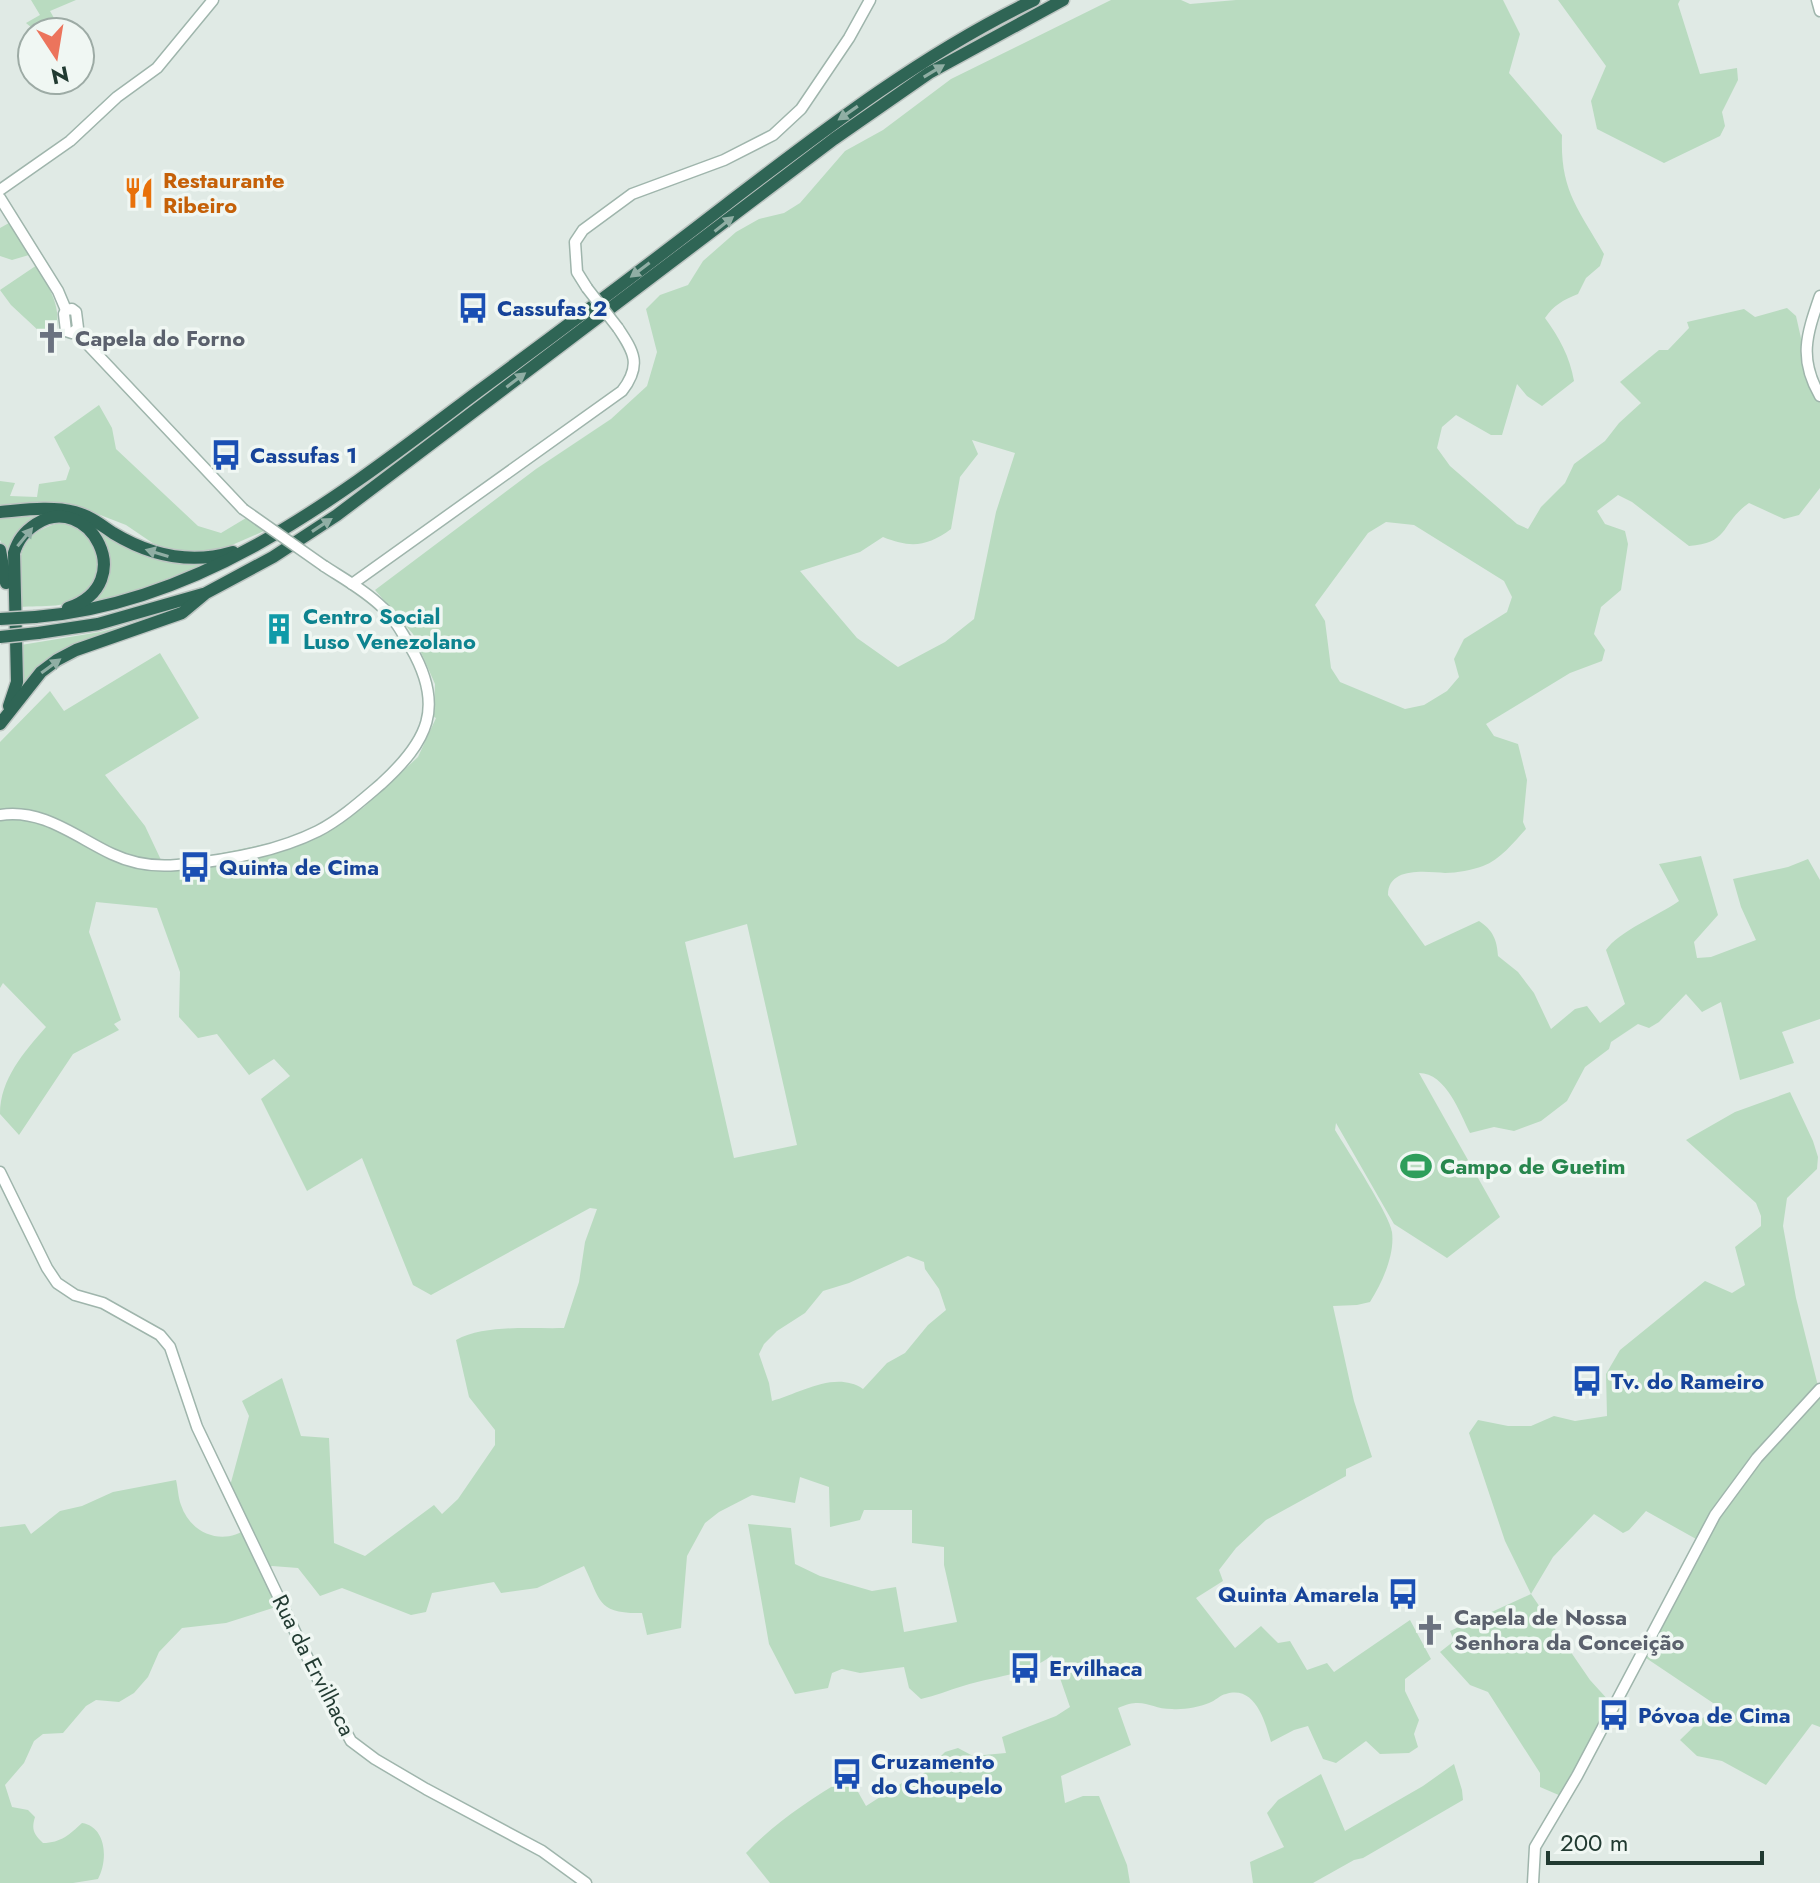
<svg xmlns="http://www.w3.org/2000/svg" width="1820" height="1883" font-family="Jost,sans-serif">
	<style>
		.green { fill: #b9dbc0; fill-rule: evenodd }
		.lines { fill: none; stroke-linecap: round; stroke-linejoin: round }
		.secondary-casing { stroke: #9fb5ac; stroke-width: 13 }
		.highway-casing { stroke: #bcc4c1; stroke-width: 15 }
		.secondary { stroke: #fff; stroke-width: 10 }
		.highway { stroke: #2f6555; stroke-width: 12 }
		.secondary-bridge-casing { stroke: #9fb5ac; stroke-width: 13; stroke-linecap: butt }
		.highway-bridge-casing { stroke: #bcc4c1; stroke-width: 15; stroke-linecap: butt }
		.secondary-bridge { stroke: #fff; stroke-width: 10 }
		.highway-bridge { stroke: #2f6555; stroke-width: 12 }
		.oneway { fill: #90aea4 }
		.labels { text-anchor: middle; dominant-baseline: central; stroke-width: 7; stroke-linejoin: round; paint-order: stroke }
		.food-label { font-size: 22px; font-weight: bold; fill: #c56008; stroke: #f0f7f3; text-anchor: start }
		.transit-label { font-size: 22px; font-weight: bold; fill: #164399; stroke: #f0f7f3; text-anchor: start }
		.worship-label { font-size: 22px; font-weight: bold; fill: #5b616d; stroke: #f0f7f3; text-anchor: start }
		.culture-label { font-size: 22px; font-weight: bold; fill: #0d838f; stroke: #f0f7f3; text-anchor: start }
		.leisure-label { font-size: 22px; font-weight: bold; fill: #27864d; stroke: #f0f7f3; text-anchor: start }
		.street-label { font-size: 22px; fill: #213a31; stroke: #f0f7f3 }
	</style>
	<rect width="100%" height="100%" fill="#e0eae5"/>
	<g class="green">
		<path d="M31,0H76L50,11L62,32H37L26,23L40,15Z"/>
		<path d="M1111,0H1181L1190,4L1236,0H1503L1520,34L1509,73L1562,135C1560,191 1578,208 1604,254L1600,266L1586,278L1578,294C1563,300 1554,305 1545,318C1559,337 1570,357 1574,381L1542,406L1527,396L1517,384L1502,435H1491L1456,415L1442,427L1437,448L1450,466L1517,524L1528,529L1541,507L1565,483L1574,464L1605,441L1619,423L1641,403L1620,382L1659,350H1668L1689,328L1687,322L1744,309L1755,317L1787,308L1796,316L1803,347L1805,378L1820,403V488L1799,515L1784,519L1749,503C1720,523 1731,543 1689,546L1632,502L1618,495L1597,511L1605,524L1625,531L1628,544L1621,590L1601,607L1594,634L1605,650L1602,661L1570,673L1486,724L1494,736L1518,744L1527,780L1523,822L1526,829C1514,842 1500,860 1483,866C1472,870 1457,873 1445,873C1427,872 1388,866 1388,895L1425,946L1479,921C1493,930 1497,940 1498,956L1518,972L1534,993L1551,1029L1575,1009L1587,1006L1600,1023L1625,1004L1606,950C1618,932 1659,915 1679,901L1659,864L1701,856L1718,915L1694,942L1697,958L1711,957L1756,940L1741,907L1733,879L1788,867L1808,859L1820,880V1019L1782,1032L1794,1063L1740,1080L1721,1002L1702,1012L1686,994L1659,1022L1649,1028L1638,1024L1611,1042L1609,1049L1585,1067L1567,1101L1541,1121L1514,1131L1494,1127L1470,1133C1460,1113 1446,1073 1419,1073L1500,1217L1447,1258L1394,1224L1336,1123L1335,1130C1346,1148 1391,1217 1392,1232C1395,1255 1382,1283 1370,1302L1357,1305L1333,1306L1354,1401L1372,1457L1346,1469V1476L1266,1520L1236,1548L1219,1570L1223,1581L1196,1598L1235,1648L1261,1626L1278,1643L1290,1641L1307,1670L1327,1663L1334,1672L1410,1620L1431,1659L1405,1679V1691L1419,1720L1414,1734L1418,1747L1409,1753L1380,1754L1366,1741L1336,1763L1323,1759L1308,1726L1294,1730L1271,1742C1265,1721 1255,1685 1226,1694C1220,1695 1215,1701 1209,1703C1199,1707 1183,1710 1172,1709C1150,1709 1144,1696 1118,1708L1131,1745L1061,1776L1065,1803L1083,1796H1099L1127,1865L1130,1883H770L746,1853C777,1821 811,1799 849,1776L866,1806L902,1783L912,1785L945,1752L958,1748L973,1756L1006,1753L1002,1737L1056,1716L1070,1707L1052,1655C1027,1676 992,1676 963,1686C949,1690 935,1696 921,1699L909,1688L904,1667L860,1673L842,1669L832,1673L828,1688L795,1694L769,1644L748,1524L791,1528L795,1564L820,1576L872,1591L896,1587L904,1632L957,1622L944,1565V1547L912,1543V1510H864L860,1520L830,1527L829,1487L800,1477L795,1503L752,1495L719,1512L705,1523L687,1556L681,1628L647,1635L642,1613C596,1614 601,1600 584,1566L537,1588L501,1593L494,1582L432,1593L426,1612L411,1615L342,1588L320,1596L298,1568L272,1566L264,1572L272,1585L276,1607L226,1623L182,1628L159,1652L148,1677L134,1693L119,1702L96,1700L86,1706L63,1733L43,1734L34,1741L24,1763L5,1785L12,1807L28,1810L35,1817C31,1830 34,1834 43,1843C61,1843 70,1834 82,1823C107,1827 108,1861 98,1879L73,1883H0V1527L25,1524L31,1534L60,1511L82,1506L113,1492L176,1480C178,1488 178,1497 181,1505C191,1535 224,1546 248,1528L230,1486L249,1416L242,1401L282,1378L301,1436L329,1438L334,1543L365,1556L434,1505L442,1514L458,1499L495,1445V1430L469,1397L456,1340C486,1324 531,1329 564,1328L579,1282L585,1242L597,1209L590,1208L431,1295L413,1285L362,1158L307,1191L261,1099L290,1076L274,1059L249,1075L217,1034L198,1038L179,1017L180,972L157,908L96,902L89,932L121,1020L114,1024L119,1030L73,1054L19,1135L0,1114C0,1079 24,1052 46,1027L3,983L0,988V742L50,691L64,711L160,653L199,718L105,775L145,826L161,860L192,859L275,842L336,826L364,807L418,757L436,718L434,717L435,684L413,634L375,590L536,469L611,419L647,386L657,352L646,309L660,295L688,285L703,261L736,232L759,219L784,213L800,203L845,151L883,130L951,79ZM972,440L1015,453L996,512L974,619L945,642L898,667L857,638L800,571L860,552L883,537C910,548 927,547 951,529L960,477L978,454ZM1386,522L1414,525L1504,581L1512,597L1507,612L1464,639L1454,659L1459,677L1447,691L1424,705L1405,709L1340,682L1331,668L1325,621L1315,605L1368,533ZM747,924L797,1145L734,1158L685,942ZM908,1256L924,1262L925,1269L939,1289L946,1310L928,1325L905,1353L887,1363L863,1389C835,1370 799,1394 772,1401L769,1383L759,1354L764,1344L777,1331L805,1313L823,1291L849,1283Z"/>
		<path d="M1558,0H1680L1678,4L1700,74L1737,68L1738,80L1722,112L1725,126L1720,136L1664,163L1597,129L1591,101L1606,66Z"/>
		<path d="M9,223L29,255L12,260L0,256V228Z"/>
		<path d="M37,265C54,297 63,309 54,345L11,305L0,290Z"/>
		<path d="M99,405L112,428L116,449L198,526L221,533L246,518L264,531L216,552L181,553L154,544L126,525L77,506L0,508V481L15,483L10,496L37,497L39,484L66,480L70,468L54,437Z"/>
		<path d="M45,516L9,554H7L0,540V518Z"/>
		<path d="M89,522L133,547L215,561L134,591L90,603C119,575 112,551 89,522Z"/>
		<path d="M59,523C90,527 92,541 100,568C97,575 94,586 89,591C71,610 41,605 20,607C19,567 12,535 59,523Z"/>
		<path d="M148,619L98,640L21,690V645L100,632Z"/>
		<path d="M1790,1092L1813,1141L1818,1157L1817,1169L1787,1198L1783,1226L1796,1298L1820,1394V1727L1812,1724L1766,1785L1722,1761L1697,1756L1680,1740L1716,1705L1646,1658L1705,1544L1646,1511L1629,1530L1623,1533L1594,1514L1553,1557L1531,1594L1590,1680L1610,1702L1561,1796L1540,1787V1773L1488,1692L1470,1685L1440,1652L1454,1641L1450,1631L1531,1594L1505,1541L1469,1433L1478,1420L1508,1426H1531L1554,1416L1575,1421L1607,1416L1606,1374L1620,1350L1705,1281L1732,1293L1745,1285L1735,1247L1761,1226V1216L1756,1203L1686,1140L1735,1112Z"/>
		<path d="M1454,1764L1462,1790L1463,1800L1363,1858L1354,1860L1313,1883H1253L1250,1862L1284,1847L1267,1813L1278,1800L1321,1774L1345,1831L1423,1786Z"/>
	</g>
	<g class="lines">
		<defs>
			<g id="secondary">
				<path d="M1817,0L1820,11"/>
				<path d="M0,190L70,141L117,97L157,68L213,0"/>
				<path d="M0,198L58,291L66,310"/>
				<path d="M587,288L577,272L575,242L583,230L632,194L724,160L773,135L801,109L849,38L870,0"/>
				<path d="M1820,296C1807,334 1798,358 1820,396"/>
				<path d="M72,309L76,312L78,328L72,333L66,331L64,314L66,310Z"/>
				<path d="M76,332L243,509"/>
				<path d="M352,584L622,391C642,365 634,352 618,328"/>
				<path d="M0,815C42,808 76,837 112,854C131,863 155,867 177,865C223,861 276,852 318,831C341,819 361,801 381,784C428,741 445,707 411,648C403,634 395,619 383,608C366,591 344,579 324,566"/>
				<path d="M0,1172L47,1268L57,1283L75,1295L103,1303L160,1335L170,1347L197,1427L324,1692L351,1741L375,1759L426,1789L542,1851L586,1883"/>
				<path d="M1533,1883L1535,1847L1577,1776L1715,1515L1757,1458L1820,1389"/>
			</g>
			<g id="highway">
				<path d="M0,512C24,510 51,506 75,512C90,516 101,525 113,533C151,556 190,565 233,552"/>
				<path d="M0,550L6,583"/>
				<path d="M35,617C206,603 343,493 476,393C560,331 644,268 727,204C825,129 922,54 1034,0"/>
				<path d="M38,633L98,624L203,594"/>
				<path d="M9,706L17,682L14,553C18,540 24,532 36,524C88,490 141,583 68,608"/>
				<path d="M0,724L41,672L57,660L76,650L182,613L206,593L273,557L337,515L834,139L929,73L1063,0"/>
			</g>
		</defs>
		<use href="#secondary" class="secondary-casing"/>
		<use href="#highway" class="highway-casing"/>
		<use href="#secondary" class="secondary"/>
		<use href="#highway" class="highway"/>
		<defs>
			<g id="secondary-bridge">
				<path d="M587,288L618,328"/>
				<path d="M243,509L324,566"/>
			</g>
			<g id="highway-bridge">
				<path d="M0,619L35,617"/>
				<path d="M0,637L38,633"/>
			</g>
		</defs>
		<use href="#secondary-bridge" class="secondary-bridge-casing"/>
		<use href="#highway-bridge" class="highway-bridge-casing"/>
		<use href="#secondary-bridge" class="secondary-bridge"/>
		<use href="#highway-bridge" class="highway-bridge"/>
	</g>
	<defs><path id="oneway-solid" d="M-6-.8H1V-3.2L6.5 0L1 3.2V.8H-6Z" transform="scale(2)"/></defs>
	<g class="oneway">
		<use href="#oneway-solid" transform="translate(934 71) rotate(-31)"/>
		<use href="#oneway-solid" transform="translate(848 113) rotate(145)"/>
		<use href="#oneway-solid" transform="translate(724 224) rotate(-38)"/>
		<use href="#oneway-solid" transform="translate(640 270) rotate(143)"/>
		<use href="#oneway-solid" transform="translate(516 380) rotate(-37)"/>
		<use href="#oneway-solid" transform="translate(322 525) rotate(-33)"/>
		<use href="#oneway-solid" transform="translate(25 537) rotate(-51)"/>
		<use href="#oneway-solid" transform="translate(157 553) rotate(-163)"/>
		<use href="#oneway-solid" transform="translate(51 666) rotate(-36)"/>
	</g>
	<defs>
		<symbol id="restaurant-bare" viewBox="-9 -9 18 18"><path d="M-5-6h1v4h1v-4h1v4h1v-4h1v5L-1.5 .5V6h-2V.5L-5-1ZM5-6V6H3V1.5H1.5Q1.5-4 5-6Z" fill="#e8710a" stroke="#f0f7f3" stroke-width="2.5" paint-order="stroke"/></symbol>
		<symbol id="bus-bare" viewBox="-9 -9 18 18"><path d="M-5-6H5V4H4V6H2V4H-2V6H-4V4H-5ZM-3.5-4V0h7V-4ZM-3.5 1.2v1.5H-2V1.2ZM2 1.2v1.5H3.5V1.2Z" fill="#1a4fb4" stroke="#f0f7f3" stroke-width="2.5" paint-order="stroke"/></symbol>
		<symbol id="church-bare" viewBox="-9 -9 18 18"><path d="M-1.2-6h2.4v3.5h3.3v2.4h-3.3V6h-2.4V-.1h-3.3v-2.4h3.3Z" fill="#6b7280" stroke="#f0f7f3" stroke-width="2.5" paint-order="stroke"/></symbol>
		<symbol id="building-bare" viewBox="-9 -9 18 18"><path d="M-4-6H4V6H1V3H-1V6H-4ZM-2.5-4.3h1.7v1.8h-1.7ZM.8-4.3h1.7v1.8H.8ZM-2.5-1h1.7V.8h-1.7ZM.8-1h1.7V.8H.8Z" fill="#0f9aa8" stroke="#f0f7f3" stroke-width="2.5" paint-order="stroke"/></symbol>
		<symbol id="stadium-bare" viewBox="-9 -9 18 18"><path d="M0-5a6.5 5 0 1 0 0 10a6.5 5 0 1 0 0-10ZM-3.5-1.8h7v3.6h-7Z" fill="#2e9e5b" stroke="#f0f7f3" stroke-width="2.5" paint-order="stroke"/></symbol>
	</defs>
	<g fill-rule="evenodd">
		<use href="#restaurant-bare" x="117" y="171" width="44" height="44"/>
		<use href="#bus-bare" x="451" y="286" width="44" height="44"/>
		<use href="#church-bare" x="29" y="316" width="44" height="44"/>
		<use href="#bus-bare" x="204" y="433" width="44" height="44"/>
		<use href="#building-bare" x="257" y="607" width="44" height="44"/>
		<use href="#bus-bare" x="173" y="845" width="44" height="44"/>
		<use href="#stadium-bare" x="1394" y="1144" width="44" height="44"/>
		<use href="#bus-bare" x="1565" y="1359" width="44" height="44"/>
		<use href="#bus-bare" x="1381" y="1572" width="44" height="44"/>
		<use href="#church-bare" x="1408" y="1608" width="44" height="44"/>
		<use href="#bus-bare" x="1003" y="1646" width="44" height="44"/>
		<use href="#bus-bare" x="1592" y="1693" width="44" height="44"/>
		<use href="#bus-bare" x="825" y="1752" width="44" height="44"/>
	</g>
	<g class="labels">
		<g class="food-label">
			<text x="163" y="180">Restaurante<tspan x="163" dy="25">Ribeiro</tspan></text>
		</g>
		<g class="transit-label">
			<text x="497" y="308">Cassufas 2</text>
			<text x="250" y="455">Cassufas 1</text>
			<text x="219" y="867">Quinta de Cima</text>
			<text x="1611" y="1381">Tv. do Rameiro</text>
			<text x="1379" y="1594" text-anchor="end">Quinta Amarela</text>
			<text x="1049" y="1668">Ervilhaca</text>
			<text x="1638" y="1715">Póvoa de Cima</text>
			<text x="871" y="1761">Cruzamento<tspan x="871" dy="25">do Choupelo</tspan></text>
		</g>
		<g class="worship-label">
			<text x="75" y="338">Capela do Forno</text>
			<text x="1454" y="1617">Capela de Nossa<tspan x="1454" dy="25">Senhora da Conceição</tspan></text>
		</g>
		<g class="culture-label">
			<text x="303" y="616">Centro Social<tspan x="303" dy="25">Luso Venezolano</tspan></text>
		</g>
		<g class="leisure-label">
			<text x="1440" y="1166">Campo de Guetim</text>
		</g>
		<g class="street-label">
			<text transform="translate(314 1665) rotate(63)">Rua da Ervilhaca</text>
		</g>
	</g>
	<g transform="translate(56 56) rotate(168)"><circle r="38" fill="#f0f7f3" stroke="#9daba5" stroke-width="2"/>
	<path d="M0-6L14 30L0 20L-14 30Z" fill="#ec745c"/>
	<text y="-12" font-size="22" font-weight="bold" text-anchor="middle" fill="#213a31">N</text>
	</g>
	<path d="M1548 1851v12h214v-12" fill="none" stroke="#213a31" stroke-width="4"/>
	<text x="1560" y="1851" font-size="24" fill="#213a31" stroke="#f0f7f3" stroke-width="6" paint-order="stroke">200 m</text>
</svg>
